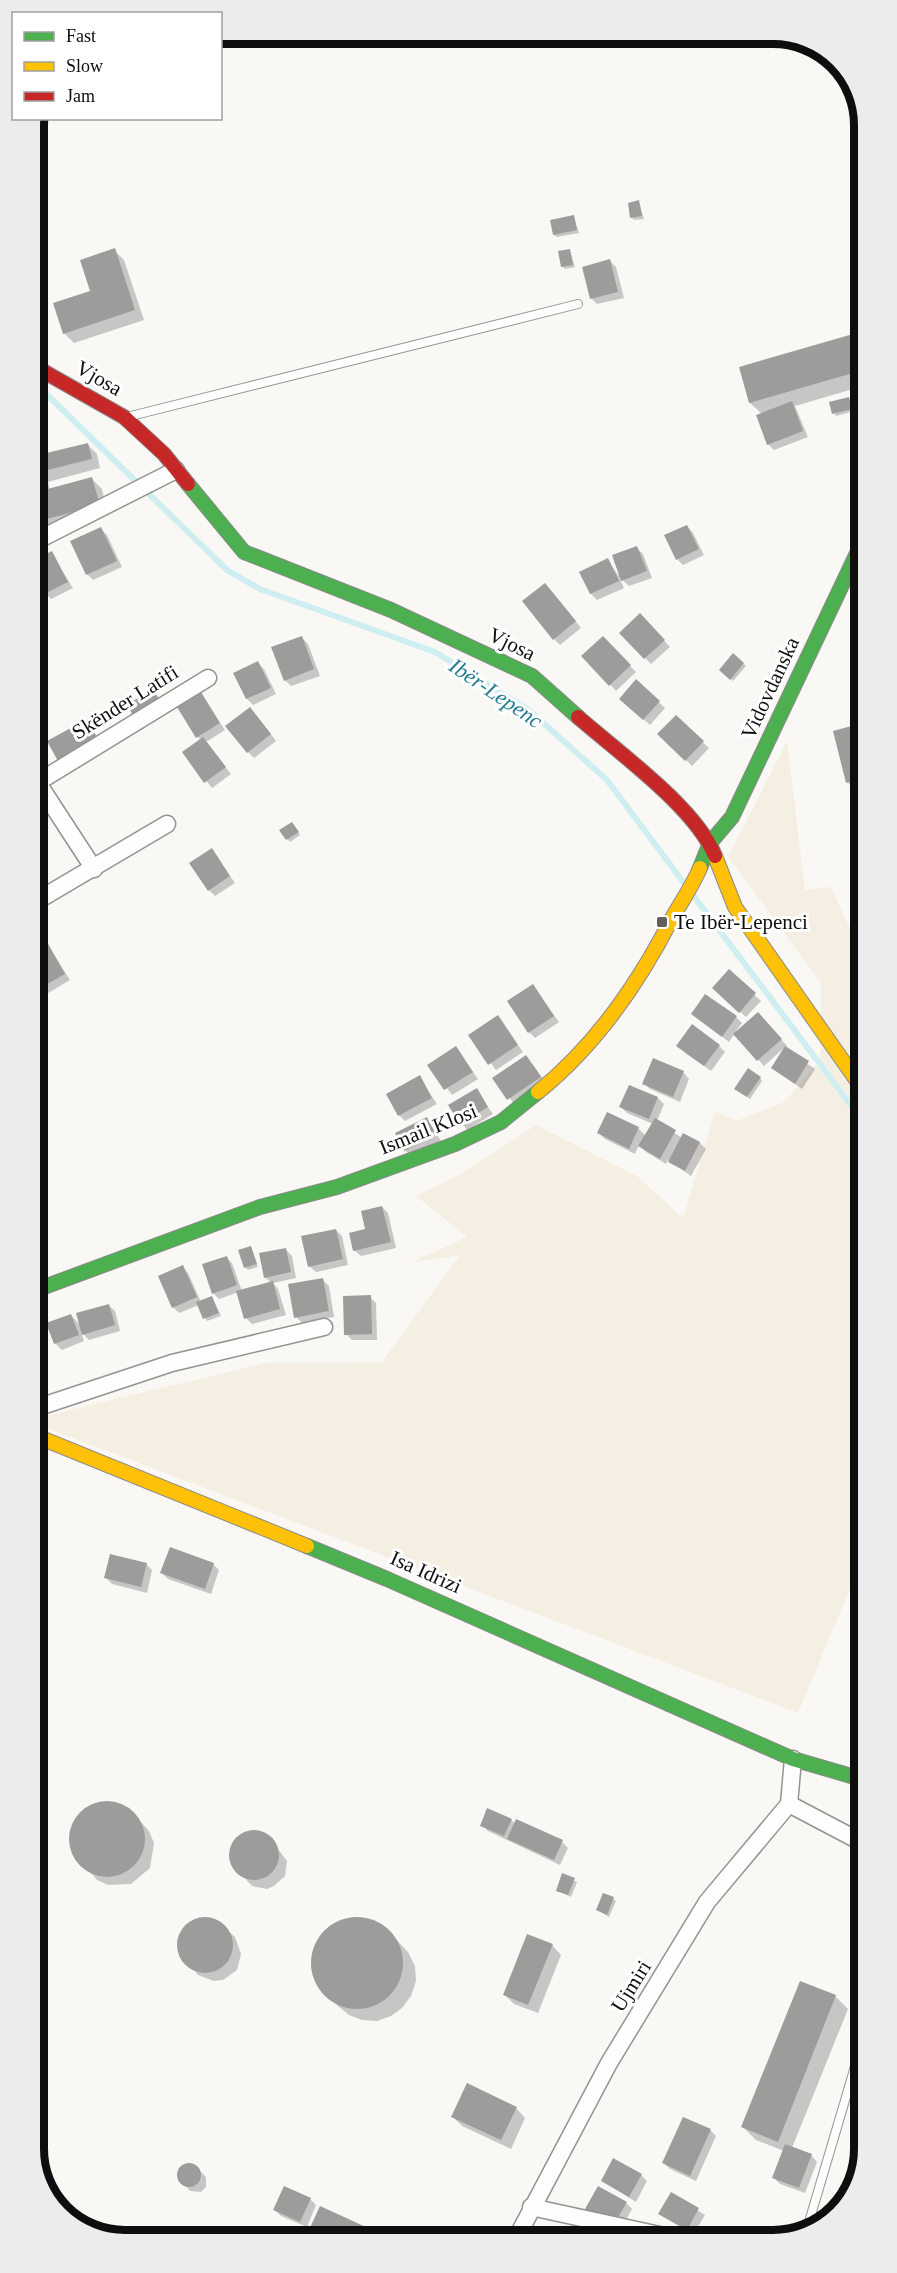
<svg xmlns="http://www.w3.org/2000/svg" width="897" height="2273" font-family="'Times New Roman',serif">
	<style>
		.farmland { fill: #f5efe3 }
		.shadow { fill: #0003 }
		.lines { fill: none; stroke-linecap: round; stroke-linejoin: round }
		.stream { stroke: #cfeef1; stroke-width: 6 }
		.building { fill: #9e9c9a }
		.lane-casing { stroke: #949392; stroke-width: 10 }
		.street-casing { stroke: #949392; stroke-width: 19 }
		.fast-casing { stroke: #8b8a89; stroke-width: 16 }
		.slow-casing { stroke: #8b8a89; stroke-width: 16 }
		.jam-casing { stroke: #8b8a89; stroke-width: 16 }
		.lane { stroke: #fefefe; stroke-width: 8 }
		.street { stroke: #fefefe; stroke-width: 16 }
		.fast { stroke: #4caf50; stroke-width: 14 }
		.slow { stroke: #ffc107; stroke-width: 14 }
		.jam { stroke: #c62828; stroke-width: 14 }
		.poi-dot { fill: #61605f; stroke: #fff; stroke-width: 2 }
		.labels { text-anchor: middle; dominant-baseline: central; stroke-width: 6; stroke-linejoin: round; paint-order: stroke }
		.street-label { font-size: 21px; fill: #0e0e0e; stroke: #fff }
		.poi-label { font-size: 21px; fill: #0e0e0e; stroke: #fff; text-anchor: start }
		.water-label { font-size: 22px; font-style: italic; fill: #267d92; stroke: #fff }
		.rim { fill: none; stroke: #0e0e0e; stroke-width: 8 }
	</style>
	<rect width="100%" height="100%" fill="#faf8f5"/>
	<path class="farmland" d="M787,741L805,890L831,887L853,935L861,931L863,1558L798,1713L36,1424V1418L265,1363L382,1362L459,1256L412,1262L467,1237L416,1196L459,1175L536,1125L637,1176L683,1218L715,1111L737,1121L784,1102L820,1061L821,983L728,857Z"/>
	<g class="shadow">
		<path d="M639,202L644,219L634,220L632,218Z"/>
		<path d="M574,217L579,233L557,237L554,235Z"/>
		<path d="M114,250L124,260L144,320L74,343L64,333L92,292Z"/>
		<path d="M570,251L575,267L565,269L562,266Z"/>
		<path d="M610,261L616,267L624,298L597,304L591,298Z"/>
		<path d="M860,333V387L795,406L808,437L774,450L768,444L762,414L750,403L740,368Z"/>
		<path d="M849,399L854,411L836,416L834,413Z"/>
		<path d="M87,444L97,454L100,468L48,482L50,490L92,479L102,489L108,515L46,531L37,521L34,511V458Z"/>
		<path d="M687,526L693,533L704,555L683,565L677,559Z"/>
		<path d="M101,529L107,535L122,567L93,580L87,574Z"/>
		<path d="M637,548L643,554L652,578L629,586L619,577L624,588L597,600L591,594L581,573L608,560L618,575H620Z"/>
		<path d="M51,553L73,588L51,599L45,593Z"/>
		<path d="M551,591L581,628L560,645L554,639Z"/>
		<path d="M640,615L670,647L651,664L621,633Z"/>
		<path d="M302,638L308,644L320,676L291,686L285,680Z"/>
		<path d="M603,638L636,672L616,691L583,656Z"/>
		<path d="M733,655L746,666L733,681L721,670Z"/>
		<path d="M258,663L264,669L276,694L253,705L247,699Z"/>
		<path d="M636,681L665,708L650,725L627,705Z"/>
		<path d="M201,694L225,730L206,742L231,774L212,788L184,753L201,740L198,737Z"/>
		<path d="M256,715L276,741L254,758L248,752Z"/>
		<path d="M676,717L709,748L692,766L659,734Z"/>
		<path d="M858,726L861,729V786L854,788L847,782Z"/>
		<path d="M294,826L300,835L290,842L281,831Z"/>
		<path d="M212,850L235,883L215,896L209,890Z"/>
		<path d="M46,942L70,980L38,999L35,996V948Z"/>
		<path d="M729,971L761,1001L746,1017L720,994Z"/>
		<path d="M533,986L559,1022L535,1038L529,1032Z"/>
		<path d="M693,1014L736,1017L742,1023L736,1031L764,1020L787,1046L785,1048L815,1069L802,1089L773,1068L784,1048L764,1066L735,1033L729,1042Z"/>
		<path d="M498,1017L523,1052L496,1070L470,1036Z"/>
		<path d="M719,1046L725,1052L711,1071L684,1052Z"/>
		<path d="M456,1048L478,1079L452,1095L430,1065Z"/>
		<path d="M532,1063L546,1083L515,1105L494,1079Z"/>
		<path d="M683,1072L689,1079L680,1102L650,1089L644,1083Z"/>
		<path d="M419,1077L437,1104L405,1121L399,1115Z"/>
		<path d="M760,1078L762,1081L750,1099L738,1091Z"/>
		<path d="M476,1090L493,1114L467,1130L450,1105Z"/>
		<path d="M658,1098L664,1104L657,1121L682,1138L700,1143L706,1149L691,1176L668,1160L666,1164L646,1152L639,1145L635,1154L605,1139L599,1133L638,1128L646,1136L653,1124L627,1113L621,1107Z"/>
		<path d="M427,1119L441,1141L411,1156L405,1150Z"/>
		<path d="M382,1207L388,1213L396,1248L361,1256L354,1250Z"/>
		<path d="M336,1230L342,1236L348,1265L316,1272L309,1266Z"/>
		<path d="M251,1248L258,1267L248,1270L245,1267Z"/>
		<path d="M286,1250L292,1256L296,1278L273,1283L278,1289L286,1315L252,1324L246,1318L239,1292L219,1299L213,1293L226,1257L232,1263L242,1291L271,1283L265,1277Z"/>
		<path d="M182,1267L188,1273L201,1302L212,1298L221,1316L207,1321L199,1305L179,1313L173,1307Z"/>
		<path d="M322,1279L329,1286L334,1317L302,1323L296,1317Z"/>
		<path d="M370,1297L376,1303L377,1340H352L346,1334Z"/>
		<path d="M108,1305L115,1311L120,1331L89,1340L81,1332L84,1341L62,1350L56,1344L48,1324L71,1315L80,1325Z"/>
		<path d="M146,1564L152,1570L147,1593L112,1584L106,1578Z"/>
		<path d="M213,1564L219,1570L211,1594L168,1579L162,1573Z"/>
		<path d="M96,1805H120L131,1811L149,1831L154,1843L150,1868L131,1884L108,1885L97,1880L73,1851L72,1829L86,1810Z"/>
		<path d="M511,1820L516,1825L562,1842L568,1848L560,1865L488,1831L482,1825Z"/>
		<path d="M247,1832L263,1833L269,1837L287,1861L285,1876L274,1886L267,1889L252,1886L232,1864L230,1857L234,1842Z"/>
		<path d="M563,1875L577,1882L571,1897L557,1890Z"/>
		<path d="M613,1899L616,1901L609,1917L598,1910Z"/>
		<path d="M355,1918L371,1920L384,1927L408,1952L415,1966L416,1981L411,1996L402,2008L391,2016L377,2021L362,2020L349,2015L338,2006L316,1981L312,1967L313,1953L319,1939L328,1928L340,1921Z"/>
		<path d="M210,1919L218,1922L235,1937L241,1954L237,1970L223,1980L214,1981L198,1975L179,1950L181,1933L193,1921Z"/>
		<path d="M552,1945L561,1955L538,2013L514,2004L505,1995Z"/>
		<path d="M835,1996L848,2009L792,2148L811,2155L817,2162L805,2193L780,2184L774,2178L784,2151L756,2140L743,2127Z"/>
		<path d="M516,2108L525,2118L511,2149L462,2126L453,2117Z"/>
		<path d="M710,2130L716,2136L696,2181L670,2169L664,2163Z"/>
		<path d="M187,2164L194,2165L206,2177V2187L201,2192L190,2191L179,2178L181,2168Z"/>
		<path d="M641,2175L647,2181L636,2202L602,2181Z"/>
		<path d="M671,2194L705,2215L693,2235L660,2214Z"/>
		<path d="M310,2199L316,2205L307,2227L281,2216L275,2210Z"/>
		<path d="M626,2203L632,2209L621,2229L593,2215Z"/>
		<path d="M310,2232L378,2234L383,2238H316Z"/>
	</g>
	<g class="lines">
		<g class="stream">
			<path d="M34,382L227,570L260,589L435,652L529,710L607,780L687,887"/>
			<path d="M693,895L862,1120"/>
		</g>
	</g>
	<g class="building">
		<path d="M639,200L642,216L630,218L628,203Z"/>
		<path d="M574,215L577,230L553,235L550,220Z"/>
		<path d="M115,248L135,310L63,334L53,303L90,291L80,260Z"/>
		<path d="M570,249L573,265L561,267L558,251Z"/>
		<path d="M610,259L618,292L590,299L582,267Z"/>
		<path d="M860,332V371L749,403L739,367Z"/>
		<path d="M849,397L852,409L832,414L829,402Z"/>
		<path d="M792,401L803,431L767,445L756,415Z"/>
		<path d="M88,443L92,459L39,472L44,490L92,477L100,505L35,522L34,456Z"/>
		<path d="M687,525L699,549L676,560L664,535Z"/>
		<path d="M101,527L117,561L86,575L70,541Z"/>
		<path d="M637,546L647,571L621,581L612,555Z"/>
		<path d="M52,551L68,582L44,594L34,575V560Z"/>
		<path d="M608,558L619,581L590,594L579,572Z"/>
		<path d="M545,583L576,621L553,640L522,601Z"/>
		<path d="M640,613L665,640L644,659L619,633Z"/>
		<path d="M302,636L314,669L284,681L271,647Z"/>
		<path d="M603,636L631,665L609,686L581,656Z"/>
		<path d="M733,653L744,663L730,680L719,670Z"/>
		<path d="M258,661L271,688L246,699L233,673Z"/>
		<path d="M636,679L660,701L643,720L619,699Z"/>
		<path d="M154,690L160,701L133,716L127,704Z"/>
		<path d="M201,692L220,723L196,738L177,707Z"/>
		<path d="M250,707L271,734L247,753L225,726Z"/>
		<path d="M676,715L704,741L685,761L657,734Z"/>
		<path d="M87,719L99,741L59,763L47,741Z"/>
		<path d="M859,724L861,779L846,783L833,731Z"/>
		<path d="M203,737L226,767L204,783L182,752Z"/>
		<path d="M292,822L299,832L286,840L279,830Z"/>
		<path d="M212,848L230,876L208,891L189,863Z"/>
		<path d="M46,940L65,974L35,991V946Z"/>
		<path d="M729,969L756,993L739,1013L712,988Z"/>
		<path d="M533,984L554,1016L528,1033L507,1001Z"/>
		<path d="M705,994L737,1016L722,1037L691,1014Z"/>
		<path d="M758,1012L782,1039L757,1061L733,1034Z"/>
		<path d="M498,1015L518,1045L488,1065L468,1035Z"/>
		<path d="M692,1024L720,1045L704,1066L676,1046Z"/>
		<path d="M456,1046L473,1072L444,1090L427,1065Z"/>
		<path d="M785,1046L809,1061L795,1084L771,1068Z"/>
		<path d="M526,1055L541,1077L507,1100L492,1078Z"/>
		<path d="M653,1058L684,1071L673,1097L642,1084Z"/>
		<path d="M748,1068L761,1077L747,1097L734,1089Z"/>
		<path d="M420,1075L432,1098L398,1116L386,1094Z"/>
		<path d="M629,1085L658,1097L649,1119L619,1107Z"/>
		<path d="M477,1088L488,1107L460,1124L448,1105Z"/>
		<path d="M607,1112L639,1127L629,1149L597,1133Z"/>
		<path d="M427,1117L436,1135L404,1151L395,1133Z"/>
		<path d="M655,1118L676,1130L660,1159L638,1146Z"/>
		<path d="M683,1133L700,1142L685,1171L668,1162Z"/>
		<path d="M382,1206L391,1242L353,1251L349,1233L365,1229L361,1211Z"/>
		<path d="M336,1229L343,1259L308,1267L301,1236Z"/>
		<path d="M251,1246L257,1264L244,1268L238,1250Z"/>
		<path d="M286,1248L291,1272L264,1278L259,1253Z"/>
		<path d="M227,1256L237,1285L212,1294L202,1264Z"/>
		<path d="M183,1265L197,1297L172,1308L158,1276Z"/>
		<path d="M323,1278L329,1311L294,1318L288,1284Z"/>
		<path d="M273,1281L280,1309L244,1319L236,1291Z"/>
		<path d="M371,1295L372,1334L344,1335L343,1296Z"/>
		<path d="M212,1296L219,1313L203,1319L196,1302Z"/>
		<path d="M109,1304L115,1325L82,1335L76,1313Z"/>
		<path d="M71,1314L79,1335L54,1344L46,1323Z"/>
		<path d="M170,1547L214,1563L205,1589L160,1573Z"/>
		<path d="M110,1554L147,1563L141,1587L104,1578Z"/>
		<circle cx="107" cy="1839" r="38"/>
		<path d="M487,1808L512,1819L504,1836L480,1826Z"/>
		<path d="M516,1819L563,1840L554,1860L507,1839Z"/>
		<circle cx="254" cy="1855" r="25"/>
		<path d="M562,1873L575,1878L568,1895L556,1891Z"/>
		<path d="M603,1893L614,1897L607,1915L596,1910Z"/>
		<circle cx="357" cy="1963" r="46"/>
		<circle cx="205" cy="1945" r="28"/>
		<path d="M527,1934L553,1944L528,2005L503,1995Z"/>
		<path d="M800,1981L836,1995L778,2142L741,2127Z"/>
		<path d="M467,2083L517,2107L501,2140L451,2117Z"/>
		<path d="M683,2117L711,2129L690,2176L662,2163Z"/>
		<path d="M785,2144L812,2154L799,2188L772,2178Z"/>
		<path d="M864,2150L859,2163L852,2161Z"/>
		<path d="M613,2158L642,2174L629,2197L601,2181Z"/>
		<circle cx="189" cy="2175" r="12"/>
		<path d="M284,2186L311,2198L300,2222L273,2210Z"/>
		<path d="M598,2186L627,2202L614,2224L585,2209Z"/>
		<path d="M671,2192L699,2208L687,2230L658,2214Z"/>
		<path d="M320,2206L379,2233L377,2238H321L308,2232Z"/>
		<path d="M550,2231L563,2237H547Z"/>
	</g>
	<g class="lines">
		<defs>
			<g id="lane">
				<path d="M127,417L578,304"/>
				<path d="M806,2232L859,2053"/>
			</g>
			<g id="street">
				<path d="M34,542L176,470"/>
				<path d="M38,783L94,869"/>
				<path d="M35,784L208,678"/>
				<path d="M35,902L167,824"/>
				<path d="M36,1408L172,1363L324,1327"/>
				<path d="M789,1804L863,1843"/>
				<path d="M531,2207L664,2236"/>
				<path d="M517,2237L609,2063L707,1902L789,1804L793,1759"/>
			</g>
			<g id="fast">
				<path d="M188,484L244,552L391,610L532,676L578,717"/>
				<path d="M700,868L710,843L732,817L860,547"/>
				<path d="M36,1290L260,1207L337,1187L455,1144L501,1122L538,1092"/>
				<path d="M307,1546L387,1579L793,1759L858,1778L863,1777"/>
			</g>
			<g id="slow">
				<path d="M715,856L735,907L862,1088"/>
				<path d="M538,1092C594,1047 638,984 671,920C681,902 692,887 700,868"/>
				<path d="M36,1436L307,1546"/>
			</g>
			<g id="jam">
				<path d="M34,366L124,417L164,454L188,484"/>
				<path d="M578,717C618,752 696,808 715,856"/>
			</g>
		</defs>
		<use href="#lane" class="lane-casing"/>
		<use href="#street" class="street-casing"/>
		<use href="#fast" class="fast-casing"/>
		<use href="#slow" class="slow-casing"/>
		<use href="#jam" class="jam-casing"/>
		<use href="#lane" class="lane"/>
		<use href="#street" class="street"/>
		<use href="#fast" class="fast"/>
		<use href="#slow" class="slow"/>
		<use href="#jam" class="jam"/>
	</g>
	<rect class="poi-dot" x="656" y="916" width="12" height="12" rx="3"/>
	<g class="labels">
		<g class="street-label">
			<text transform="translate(99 378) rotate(30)">Vjosa</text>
			<text transform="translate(512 644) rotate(26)">Vjosa</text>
			<text transform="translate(770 688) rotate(-65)">Vidovdanska</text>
			<text transform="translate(125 702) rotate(-32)">Skënder Latifi</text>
			<text transform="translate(428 1129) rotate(-22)">Ismail Klosi</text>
			<text transform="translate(426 1572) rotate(24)">Isa Idrizi</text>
			<text transform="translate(631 1986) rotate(-58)">Ujmiri</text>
		</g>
		<g class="poi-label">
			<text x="674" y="922">Te Ibër-Lepenci</text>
		</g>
		<g class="water-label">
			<text transform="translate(496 693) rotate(34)">Ibër-Lepenc</text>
		</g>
	</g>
	<path d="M0 0H897V2273H0ZM125 44H773A81 81 0 0 1 854 125V2149A81 81 0 0 1 773 2230H125A81 81 0 0 1 44 2149V125A81 81 0 0 1 125 44Z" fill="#ececec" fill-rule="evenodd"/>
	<path class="rim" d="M125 44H773A81 81 0 0 1 854 125V2149A81 81 0 0 1 773 2230H125A81 81 0 0 1 44 2149V125A81 81 0 0 1 125 44Z"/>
	<rect x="12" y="12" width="210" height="108" fill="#ffffff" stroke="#9f9f9f" stroke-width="1.5"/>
	<rect x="24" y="32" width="30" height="9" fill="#4caf50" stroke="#9f9f9f" stroke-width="1.5"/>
	<text x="66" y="42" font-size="18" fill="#0e0e0e">Fast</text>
	<rect x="24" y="62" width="30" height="9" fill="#ffc107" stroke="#9f9f9f" stroke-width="1.5"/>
	<text x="66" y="72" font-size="18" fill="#0e0e0e">Slow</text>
	<rect x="24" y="92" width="30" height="9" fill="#c62828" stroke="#9f9f9f" stroke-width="1.5"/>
	<text x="66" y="102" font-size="18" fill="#0e0e0e">Jam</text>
</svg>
